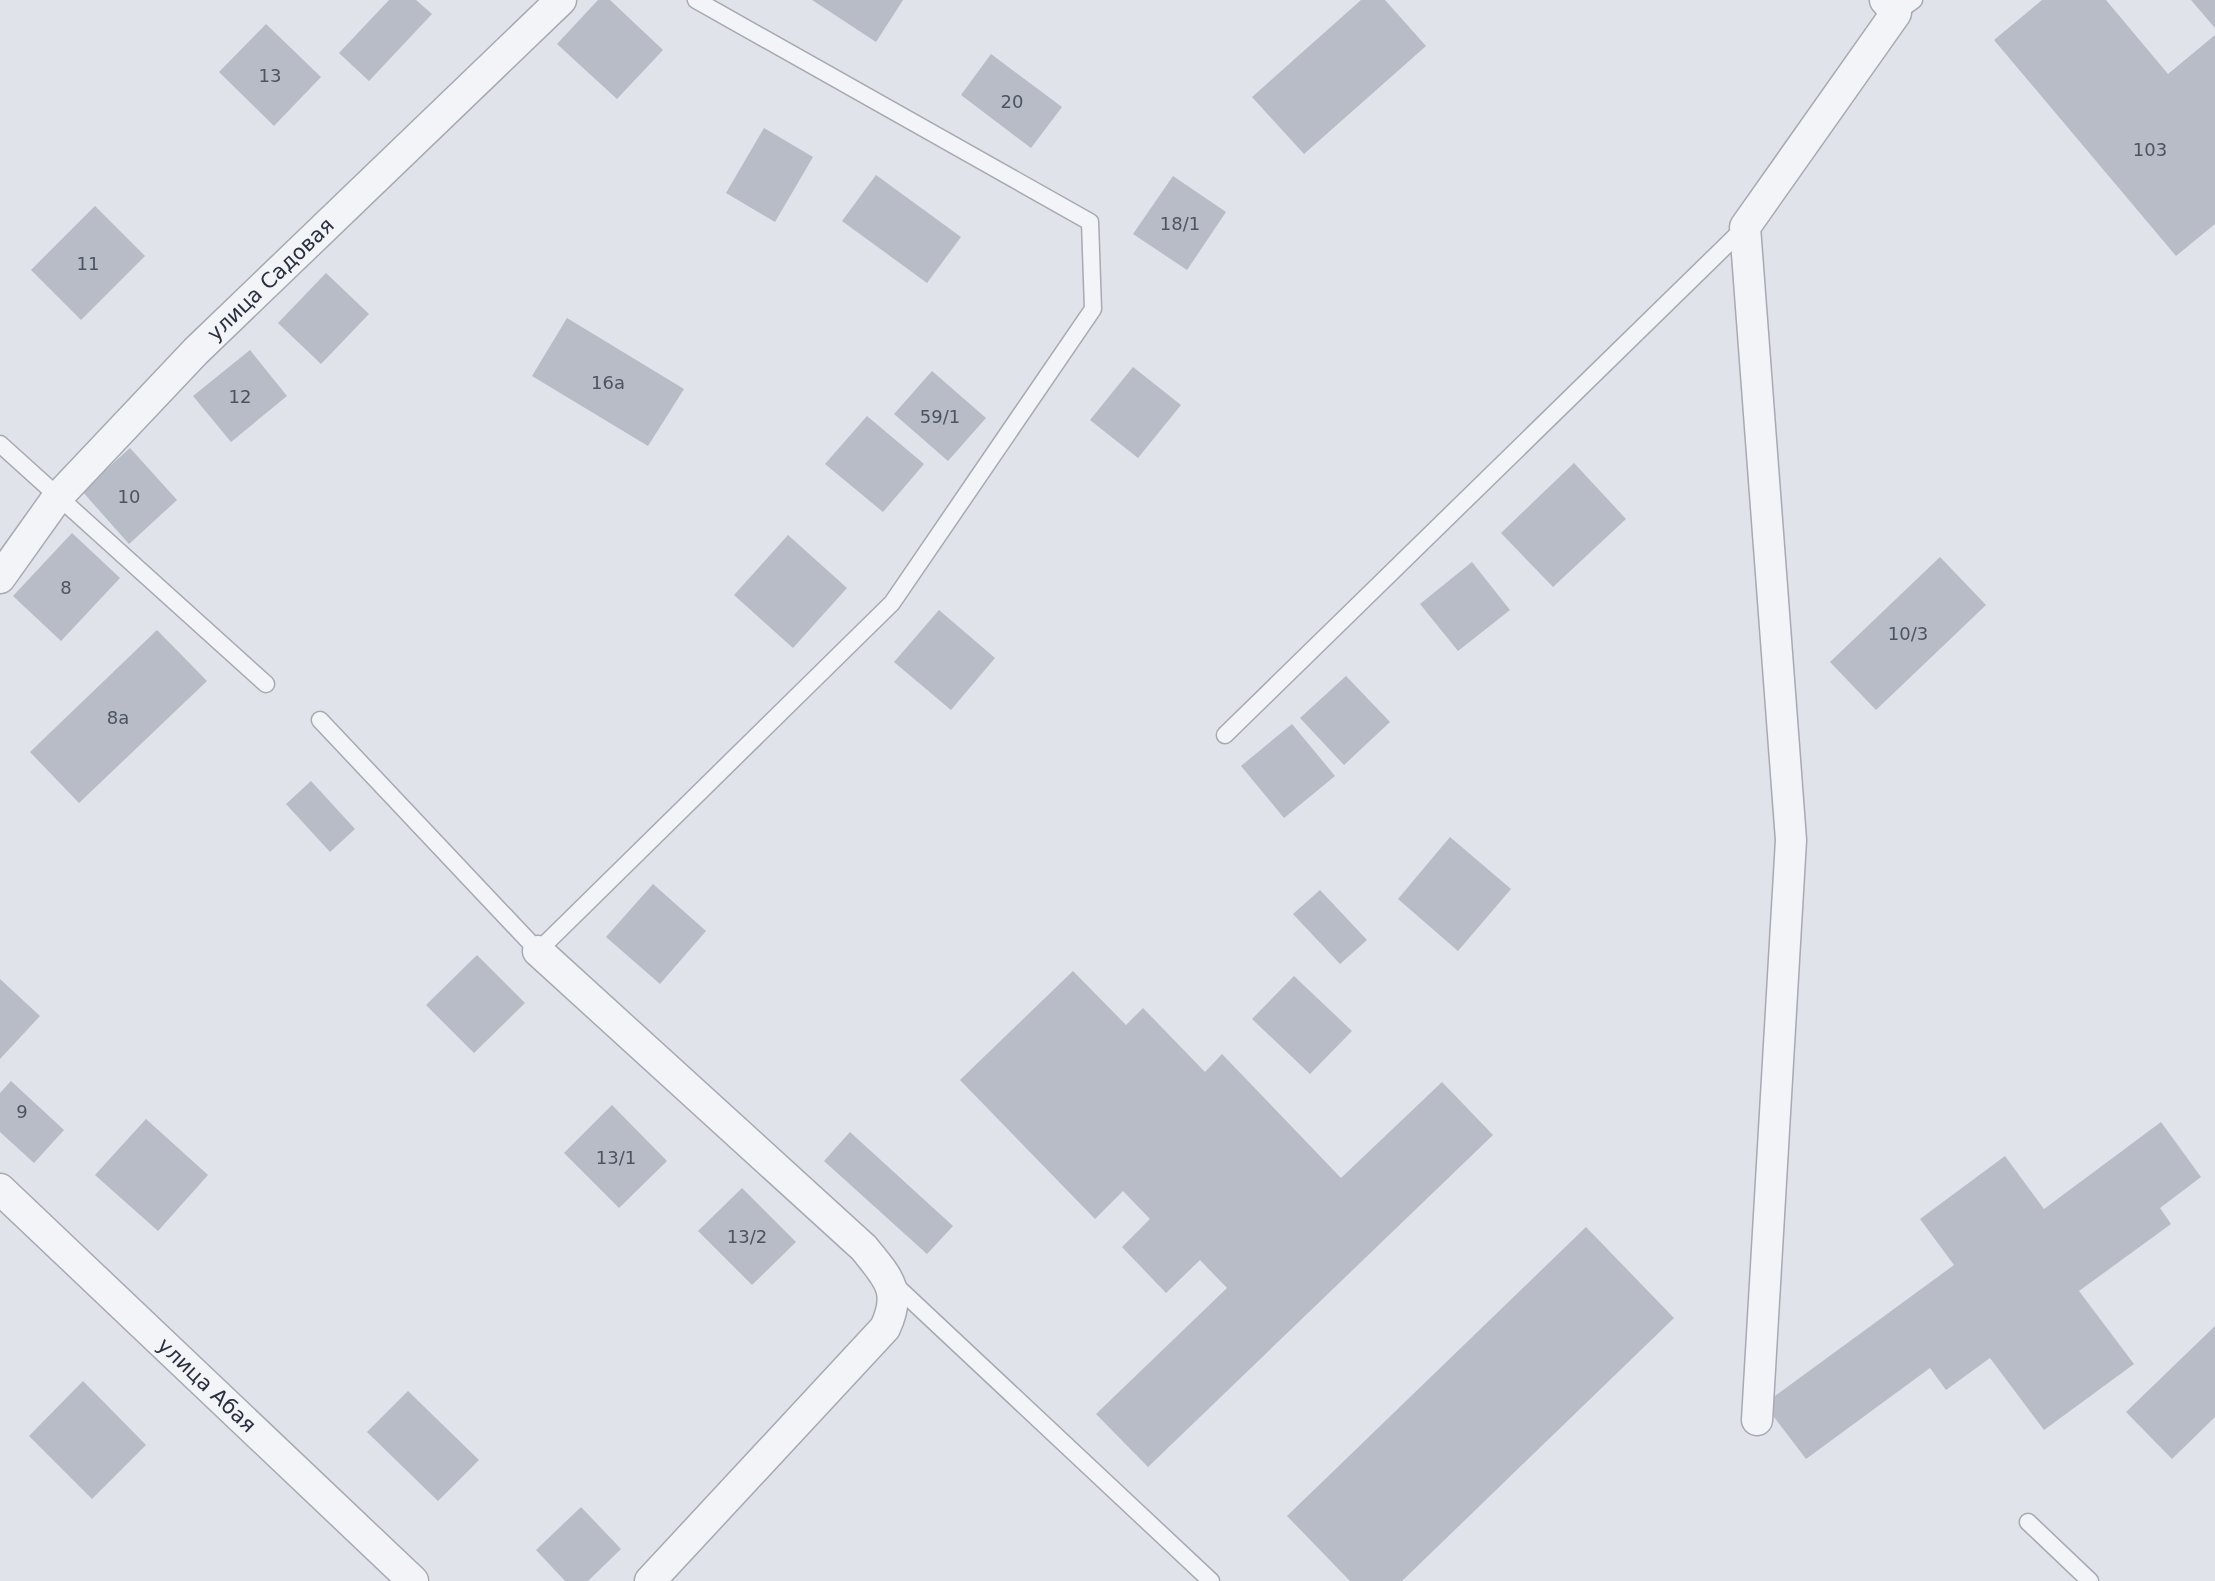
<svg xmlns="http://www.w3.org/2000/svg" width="2215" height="1581" font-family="'DejaVu Sans',sans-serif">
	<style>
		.building { fill: #b7bcc6 }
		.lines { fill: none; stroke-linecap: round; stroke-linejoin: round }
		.lane-casing { stroke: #a5aab3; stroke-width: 19 }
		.street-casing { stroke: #a5aab3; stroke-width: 33 }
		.lane { stroke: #f3f4f7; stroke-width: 16 }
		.street { stroke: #f3f4f7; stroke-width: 30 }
		.labels { text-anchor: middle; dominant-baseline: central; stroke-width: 5; stroke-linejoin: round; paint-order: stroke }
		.number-label { font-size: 18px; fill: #4c5362 }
		.street-label { font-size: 21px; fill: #283040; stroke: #eff2f6 }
	</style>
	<rect width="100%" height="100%" fill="#e0e3e9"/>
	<g class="building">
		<path d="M389,0H416L432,14L369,81L339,53Z"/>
		<path d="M598,0H610L663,50L617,99L557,44Z"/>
		<path d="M812,0H903L876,42Z"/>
		<path d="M1361,0H1385L1426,46L1304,154L1252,97Z"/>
		<path d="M2042,0H2106L2168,74L2215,35V224L2176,256L1994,40Z"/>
		<path d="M2191,0H2215V28Z"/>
		<path d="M266,24L321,77L274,126L219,72Z"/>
		<path d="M991,54L1062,107L1031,148L961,95Z"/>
		<path d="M764,128L813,157L775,222L726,193Z"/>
		<path d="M876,175L961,237L927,283L842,221Z"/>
		<path d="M1173,176L1226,212L1187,270L1133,234Z"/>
		<path d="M95,206L145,256L81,320L31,270Z"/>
		<path d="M326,273L369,314L321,364L278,323Z"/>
		<path d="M567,318L684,389L648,446L532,376Z"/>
		<path d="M250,350L287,396L231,442L193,396Z"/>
		<path d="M1133,367L1181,405L1138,458L1090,420Z"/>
		<path d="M932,371L986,418L948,461L894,414Z"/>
		<path d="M867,416L924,464L883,512L825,464Z"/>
		<path d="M130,448L177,500L129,544L82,491Z"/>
		<path d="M1574,463L1626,519L1553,587L1501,533Z"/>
		<path d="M72,533L120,578L61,641L13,596Z"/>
		<path d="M788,535L847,588L793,648L734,595Z"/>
		<path d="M1940,557L1986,605L1876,710L1830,662Z"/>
		<path d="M1472,562L1510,610L1458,651L1420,604Z"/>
		<path d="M939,610L995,658L951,710L894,662Z"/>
		<path d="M157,630L207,681L79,803L30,752Z"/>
		<path d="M1346,676L1390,722L1344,765L1300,718Z"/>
		<path d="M1292,724L1335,776L1284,818L1241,766Z"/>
		<path d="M311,781L355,829L330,852L286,804Z"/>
		<path d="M1450,837L1511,889L1458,951L1398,899Z"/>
		<path d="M653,884L706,931L660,984L606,937Z"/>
		<path d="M1320,890L1367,940L1340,964L1293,914Z"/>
		<path d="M477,955L525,1003L474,1053L426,1005Z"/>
		<path d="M1073,971L1126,1025L1143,1008L1205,1072L1222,1054L1341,1178L1442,1082L1493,1135L1148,1467L1096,1414L1227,1288L1200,1260L1166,1293L1122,1247L1150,1219L1123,1191L1095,1219L960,1080Z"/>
		<path d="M1294,976L1352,1031L1310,1074L1252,1019Z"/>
		<path d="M0,979L40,1016L0,1059Z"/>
		<path d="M11,1081L64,1130L34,1163L0,1132V1093Z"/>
		<path d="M612,1105L667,1161L619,1208L564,1153Z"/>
		<path d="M146,1119L208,1175L158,1231L95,1175Z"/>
		<path d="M2161,1122L2201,1177L2160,1208L2171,1224L2079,1291L2134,1364L2044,1430L1990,1358L1946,1390L1930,1368L1806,1459L1764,1404L1954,1265L1920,1219L2005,1156L2044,1209Z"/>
		<path d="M850,1132L953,1226L927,1254L824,1161Z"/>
		<path d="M742,1188L796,1242L752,1285L698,1231Z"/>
		<path d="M1586,1227L1674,1318L1402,1581H1350L1287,1516Z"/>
		<path d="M2215,1326V1417L2172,1459L2126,1412Z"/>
		<path d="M83,1381L146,1445L92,1499L29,1436Z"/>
		<path d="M408,1391L479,1460L438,1501L367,1432Z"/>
		<path d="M581,1507L621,1549L588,1581H565L536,1550Z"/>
	</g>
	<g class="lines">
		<defs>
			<g id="lane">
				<path d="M1896,13L1914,0"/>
				<path d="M0,444L266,684"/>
				<path d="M320,720L538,951L892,603L1093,309L1090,222L696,0"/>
				<path d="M1225,735L1745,227"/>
				<path d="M893,1283L1211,1581"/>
				<path d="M2028,1522L2090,1581"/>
			</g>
			<g id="street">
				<path id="s1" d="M0,578L57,498L196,351L561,0"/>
				<path d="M538,951L864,1248C887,1277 903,1290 885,1328L650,1581"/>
				<path id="s2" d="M0,1189L413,1581"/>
				<path d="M1757,1420L1791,840L1745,227L1896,13L1885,0"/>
			</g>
		</defs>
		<use href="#lane" class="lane-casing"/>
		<use href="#street" class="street-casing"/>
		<use href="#lane" class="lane"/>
		<use href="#street" class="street"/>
	</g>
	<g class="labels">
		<g class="number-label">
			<text x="270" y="75">13</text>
			<text x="1012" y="101">20</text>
			<text x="2150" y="149">103</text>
			<text x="1180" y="223">18/1</text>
			<text x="88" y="263">11</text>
			<text x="608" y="382">16а</text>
			<text x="240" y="396">12</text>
			<text x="940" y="416">59/1</text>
			<text x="129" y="496">10</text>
			<text x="66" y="587">8</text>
			<text x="1908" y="633">10/3</text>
			<text x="118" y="717">8а</text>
			<text x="22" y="1111">9</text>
			<text x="616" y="1157">13/1</text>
			<text x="747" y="1236">13/2</text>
		</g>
		<g class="street-label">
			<text stroke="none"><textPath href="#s1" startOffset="404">улица Садовая</textPath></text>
			<text stroke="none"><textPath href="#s2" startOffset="285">улица Абая</textPath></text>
		</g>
	</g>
</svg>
